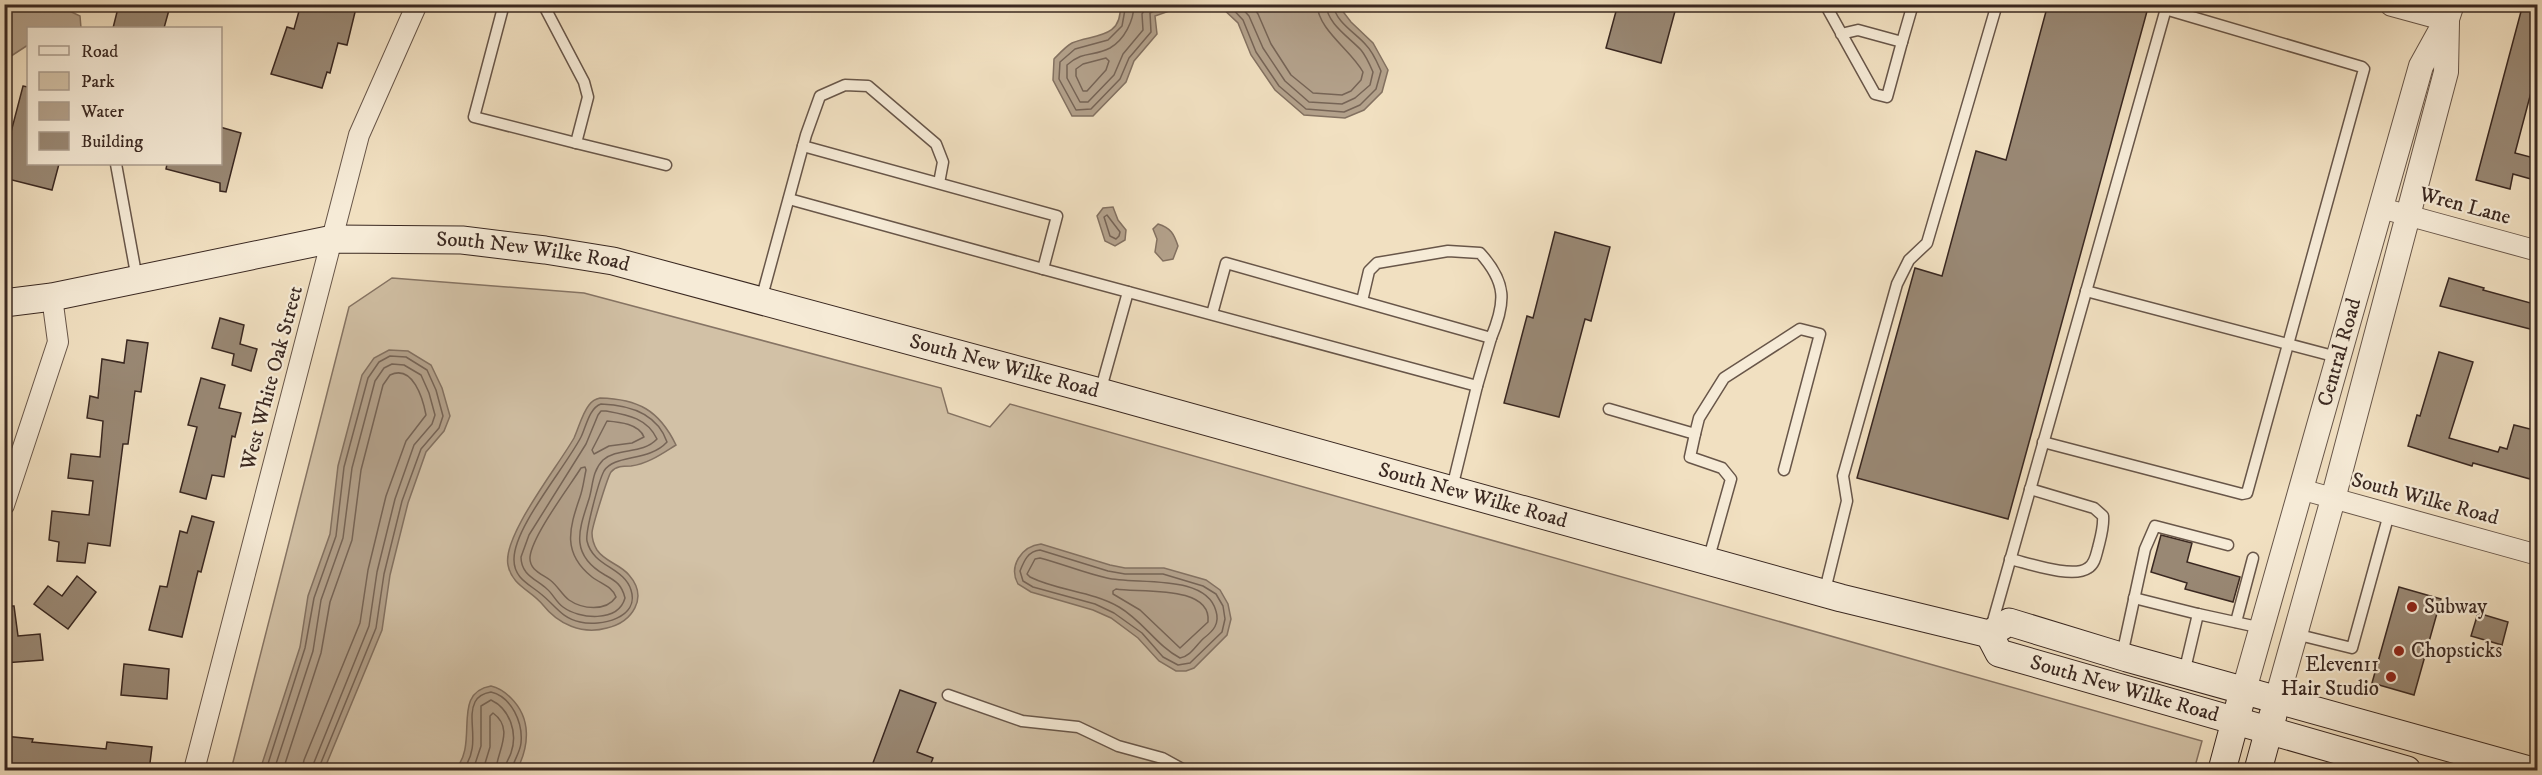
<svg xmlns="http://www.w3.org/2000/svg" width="2542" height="775" font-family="'IM FELL DW Pica',serif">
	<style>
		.green { fill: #d2c1a6; stroke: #867464; stroke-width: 1.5 }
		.water { fill: #b3a18b; stroke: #837161; stroke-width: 1.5 }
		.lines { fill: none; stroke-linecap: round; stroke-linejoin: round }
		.shore { stroke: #766456; stroke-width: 1.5 }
		.building { fill: #998874; stroke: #3a2821; stroke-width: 1.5 }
		.service-casing { stroke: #685649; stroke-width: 13 }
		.minor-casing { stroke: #685649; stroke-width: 22 }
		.tertiary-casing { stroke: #685649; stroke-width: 26 }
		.secondary-casing { stroke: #3a2821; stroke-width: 29 }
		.service { stroke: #f6ebd7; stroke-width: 10 }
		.minor { stroke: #f6ebd7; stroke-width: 20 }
		.tertiary { stroke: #f6ebd7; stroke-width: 24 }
		.secondary { stroke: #f6ebd7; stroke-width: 27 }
		.poi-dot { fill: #8f2418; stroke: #f6ebd7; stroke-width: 2 }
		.labels { text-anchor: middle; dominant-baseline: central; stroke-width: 4.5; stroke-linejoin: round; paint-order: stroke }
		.street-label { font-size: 21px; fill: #3a2821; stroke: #f6ebd7 }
		.poi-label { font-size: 21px; fill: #3a2821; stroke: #f6ebd7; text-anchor: start }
	</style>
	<rect width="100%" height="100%" fill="#f1e0c1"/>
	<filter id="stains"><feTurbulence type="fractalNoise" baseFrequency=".00333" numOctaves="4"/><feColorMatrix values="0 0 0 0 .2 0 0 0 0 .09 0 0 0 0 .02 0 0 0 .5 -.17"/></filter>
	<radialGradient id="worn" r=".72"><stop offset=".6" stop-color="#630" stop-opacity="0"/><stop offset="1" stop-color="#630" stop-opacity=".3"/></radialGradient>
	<path class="green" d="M392,278L584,293L941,388L948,413L990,427L1010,404L2202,741L2194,770H231L349,307Z"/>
	<g class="water">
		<path d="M5,4L57,5L80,16L81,28H28V45L5,60Z"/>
		<path d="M1120,5H1186L1155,16L1157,34L1134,61L1126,82L1093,116H1072L1053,80L1054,59C1059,54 1066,46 1072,43C1091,34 1123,40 1120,5Z"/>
		<path d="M1219,5H1338L1351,22L1373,43L1388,70L1382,92L1364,110L1345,118L1304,115L1275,90L1251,55L1238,23Z"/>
		<path d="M1113,207L1118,220L1126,230L1125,240L1115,246L1105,241L1097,216L1103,208Z"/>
		<path d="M1158,224C1171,228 1174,234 1178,246L1173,259L1163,261L1155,252L1157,239L1153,229Z"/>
		<path d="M389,350L408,351L431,365L442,388L450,416L444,431L426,452L408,503L390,575L382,630L324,770H260L300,647L308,596L330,534L338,466L362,375L374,358Z"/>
		<path d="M600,398C638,399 659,410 676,445C663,453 648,464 631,466C623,466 616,466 611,472C608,476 592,527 592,533C592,539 594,545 597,550C605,562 620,564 629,575C649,598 632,622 607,628C582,635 558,624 543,605C531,590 512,586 508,565C502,536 559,465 574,438C579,427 582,414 589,405C592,401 595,399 600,398Z"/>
		<path d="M1041,544L1110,565L1125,568H1164L1206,580L1220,590L1228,604L1231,619L1227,635L1194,668L1186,671H1176L1159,661L1138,638L1111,618L1093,610L1031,592L1018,584C1008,566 1022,546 1041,544Z"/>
		<path d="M491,686C500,688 505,692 511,698C532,719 529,746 517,770H455C480,743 450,693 491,686Z"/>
	</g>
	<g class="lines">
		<g class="shore">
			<path d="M1126,4L1122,26L1108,40L1075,49L1060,62L1059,79L1076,110L1091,109L1120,79L1129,58L1151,32L1150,13L1168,4"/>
			<path d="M1134,4C1134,21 1124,40 1110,48C1093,57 1084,50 1067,65V78L1080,102H1088L1114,75L1123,54L1143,30L1142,14L1148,4"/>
			<path d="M1228,4L1243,20L1256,52L1279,86L1306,109L1344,112L1360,105L1376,89L1381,71C1377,62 1373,52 1366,45C1356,33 1335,22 1333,4"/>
			<path d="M1238,4L1249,16L1263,48L1285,81L1309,102L1342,104L1355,98L1370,85L1373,72C1370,65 1366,56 1361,50C1349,37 1327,24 1326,4"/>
			<path d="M1251,4L1258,14L1271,44L1291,75L1313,93L1342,95L1351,91L1361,80L1363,72C1351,50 1318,30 1317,4"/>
			<path d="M1106,58L1109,61L1106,70L1087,91H1083L1076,76V69L1083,64Z"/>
			<path d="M1107,215L1120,232L1119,236L1116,239L1110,236L1104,217Z"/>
			<path d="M601,404C629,405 657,413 667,442C649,462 614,454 604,471C599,480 585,532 587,541C593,567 624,567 631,590C640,618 600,627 580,622C561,618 555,605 541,594C529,584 514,578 514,560C513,528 565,468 581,437C586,427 589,408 601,404Z"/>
			<path d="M606,411C628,415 647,418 657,439C642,455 618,447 603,460C592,471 593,486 589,499C579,530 569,554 605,575C616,581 622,585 625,598C618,623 579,619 563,607C556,602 553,594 547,589C536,579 521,575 521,557L529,535L586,444L598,415L601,411Z"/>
			<path d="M607,421C620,422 639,424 644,437L632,443L609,446L594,454L592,450Z"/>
			<path d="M585,467L586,470C584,479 583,489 580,497C569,529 562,553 592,577C601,584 612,586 616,597C606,612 582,609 569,600C562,595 558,586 550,580C542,574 529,570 530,557C532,536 569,487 581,468Z"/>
			<path d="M1040,550L1108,571L1125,574H1163L1203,586L1216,594L1223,606L1225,619L1222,632L1190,663L1178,665L1163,657L1142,633L1114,613L1095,604L1033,587L1023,581L1020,571C1024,561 1028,551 1040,550Z"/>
			<path d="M1040,558C1063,564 1084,573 1107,578C1135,585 1206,573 1216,611C1220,624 1213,631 1204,638C1196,645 1191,656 1180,658C1157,646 1143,621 1119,607C1091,591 1058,591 1030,577L1027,574L1035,559Z"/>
			<path d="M1116,589C1138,593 1212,584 1208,622L1180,648L1140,610L1113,594V591Z"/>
			<path d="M266,770L305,648L314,598L336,536L344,467L368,378L379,362L390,356L406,357L427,370L436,390L443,416L439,428L421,449L402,501L384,574L376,628L318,770"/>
			<path d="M274,770L313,651L321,600L343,538L352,468L375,381L384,368L392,364L404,365L421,375L429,393L435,415L432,424L414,445L395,499L377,572L369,626L311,770"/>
			<path d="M283,770L321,653L330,602L352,540L361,470L383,385L390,375C413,364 423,399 426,415L406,441L386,496L368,570L360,623L304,760L302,770"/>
			<path d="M463,770C482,745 466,720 475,702C478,696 485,693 491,692C512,697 523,723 521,743C520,753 513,761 512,770"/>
			<path d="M473,770L481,746V706L491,700C510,709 518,733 511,753C509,759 505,763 505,770"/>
			<path d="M483,770L490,747V716L493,713C515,729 497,751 496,770"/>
		</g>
	</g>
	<g class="building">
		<path d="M119,4H149L169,10L164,28H113Z"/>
		<path d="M301,4H357L347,45L338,43L330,73L327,72L322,88L271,74L287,27L294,29Z"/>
		<path d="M1618,4H1677L1661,63L1606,48Z"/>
		<path d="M2048,4H2149L2008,519L1857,478L1915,268L1942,276L1976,151L2006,160Z"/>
		<path d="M2523,4H2538V66L2515,153L2538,159V181L2513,174L2510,189L2476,180Z"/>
		<path d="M23,86L28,87V164H59L52,190L4,178V159Z"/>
		<path d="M220,127L241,133L226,192L220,191V183L166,169L167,164H220Z"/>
		<path d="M1555,232L1610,247L1591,321L1585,319L1559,417L1504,403L1527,316L1533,318Z"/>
		<path d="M2449,278L2484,288L2483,290L2538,305V331L2440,306Z"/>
		<path d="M220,318L244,325L240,344L257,349L251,371L232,365L234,354L212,348Z"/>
		<path d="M127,340L148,343L141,392L135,391L128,444H123L110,546L88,543L85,563L57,561L59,542L49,540L52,511L89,515L93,481L68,478L71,454L100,457L103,421L87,418L90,396L98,398L102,359L124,363Z"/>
		<path d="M2439,352L2473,362L2449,438L2498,452L2500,447L2507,449L2514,425L2538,431V453L2530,479L2473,463L2472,466L2408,446L2417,415L2420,416Z"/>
		<path d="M201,378L225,385L219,408L241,413L235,437L232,436L224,477L212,475L206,499L180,492L197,427L188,425Z"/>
		<path d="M192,516L214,522L201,572L198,571L182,637L149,630L160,586L167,587L180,531L187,533Z"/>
		<path d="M2161,535L2192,543L2187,562L2240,577L2233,602L2185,589L2187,583L2151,572Z"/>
		<path d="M77,576L96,592L68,629L34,604L48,586L62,596Z"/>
		<path d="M2399,587L2441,599L2414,695L2372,683Z"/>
		<path d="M4,606H14L18,636L40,634L43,660L4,663Z"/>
		<path d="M2478,613L2508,622L2502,645L2471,636Z"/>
		<path d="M124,664L169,669L167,699L121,695Z"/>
		<path d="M900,690L936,703L917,752L933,758L928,771H870Z"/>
		<path d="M4,736L33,739L32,742L106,749L107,742L152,747L149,771H9L4,769Z"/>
	</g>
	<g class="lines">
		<defs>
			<g id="service">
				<path d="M504,4L474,117L576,143"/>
				<path d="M543,4L584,82L588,97L576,143L666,165"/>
				<path d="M1825,4L1875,94L1887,97L1902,42L1858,30L1841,34"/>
				<path d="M1902,42L1913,4"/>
				<path d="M116,164L137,279"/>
				<path d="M789,199L1043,269L1057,216L803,146"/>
				<path d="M1043,269L1477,386L1452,488"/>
				<path d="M2086,291L2337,357"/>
				<path d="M761,300L806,135L820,96L845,85L868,86L936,144L943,162L939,183"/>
				<path d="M1362,301L1369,271L1377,263L1448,251L1480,253C1507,283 1506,302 1491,338"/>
				<path d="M1212,314L1226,263L1491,338L1477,386"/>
				<path d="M1100,392L1128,292"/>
				<path d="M1609,409L1695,434L1690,457L1722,468L1731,479L1708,561"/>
				<path d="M1695,434L1699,418L1724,378L1800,329L1820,334L1784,470"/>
				<path d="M2043,442L2242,494L2247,493L2364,69L2362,67L2165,9"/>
				<path d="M2010,559C2028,563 2073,579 2088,568C2095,564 2096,555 2098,548C2101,536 2104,527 2103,516L2094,508L2030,489"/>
				<path d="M1824,594L1847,501L1843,476L1897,284L1909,260L1927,243L1997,4"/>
				<path d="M2134,598L2198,614"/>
				<path d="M2236,622L2253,558"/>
				<path d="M1991,628L2167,5"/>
				<path d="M2295,634L2352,648L2389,514"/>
				<path d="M2122,655L2145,549L2155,526L2228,545"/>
				<path d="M2184,673L2198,614L2262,628"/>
				<path d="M948,695L1022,721L1078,727L1118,746L1162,758L1184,770"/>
			</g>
			<g id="minor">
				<path d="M2381,208L2538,251"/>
				<path d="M2300,489L2538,555"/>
				<path d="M4,505L58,342L52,297"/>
				<path d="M194,770L359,135L417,4"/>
			</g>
			<g id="tertiary">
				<path d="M2392,4L2447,19"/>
				<path id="s1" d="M2244,690L2421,66L2447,19L2452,4"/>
				<path d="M2277,699L2333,499L2446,72L2447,22"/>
			</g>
			<g id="secondary">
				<path id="s2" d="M4,303L52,297L333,239L462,240L545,250L613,261L1100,392L1841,598L1989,634L2009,622L2127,658L2529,770"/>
				<path id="s3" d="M1989,634L1999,653L2407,770"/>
				<path d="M2222,770L2240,703"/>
				<path d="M2258,770L2273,715"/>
			</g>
		</defs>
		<use href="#service" class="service-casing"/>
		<use href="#minor" class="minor-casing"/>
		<use href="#tertiary" class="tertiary-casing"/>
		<use href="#secondary" class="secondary-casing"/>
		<use href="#service" class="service"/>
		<use href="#minor" class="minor"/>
		<use href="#tertiary" class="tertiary"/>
		<use href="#secondary" class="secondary"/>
	</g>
	<g class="poi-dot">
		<circle cx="2412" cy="607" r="6"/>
		<circle cx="2399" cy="651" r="6"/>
		<circle cx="2391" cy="677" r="6"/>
	</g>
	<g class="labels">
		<g class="street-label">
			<text transform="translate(2465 206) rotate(15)">Wren Lane</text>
			<text stroke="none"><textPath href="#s2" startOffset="536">South New Wilke Road</textPath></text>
			<text stroke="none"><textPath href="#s1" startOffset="351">Central Road</textPath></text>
			<text stroke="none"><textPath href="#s2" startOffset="1022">South New Wilke Road</textPath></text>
			<text transform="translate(272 378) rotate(-75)">West White Oak Street</text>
			<text stroke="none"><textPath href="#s2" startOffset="1508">South New Wilke Road</textPath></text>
			<text transform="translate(2425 499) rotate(15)">South Wilke Road</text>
			<text stroke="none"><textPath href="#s3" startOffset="152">South New Wilke Road</textPath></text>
		</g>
		<g class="poi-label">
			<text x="2424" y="607">Subway</text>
			<text x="2411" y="651">Chopsticks</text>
			<text x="2379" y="665" text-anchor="end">Eleven11<tspan x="2379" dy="24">Hair Studio</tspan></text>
		</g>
	</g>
	<rect width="2542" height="775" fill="none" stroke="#f1e0c1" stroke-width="24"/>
	<rect x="6" y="6" width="2530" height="763" fill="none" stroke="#3a2821" stroke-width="3"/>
	<rect x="12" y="12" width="2518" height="751" fill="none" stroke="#3a2821" stroke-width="1.5"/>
	<rect x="27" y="27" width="195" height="138" fill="#f6ebd7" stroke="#ab9d8e" stroke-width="1.5"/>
	<rect x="39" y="46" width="30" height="9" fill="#f6ebd7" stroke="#ab9d8e" stroke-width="1.5"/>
	<text x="81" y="57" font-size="18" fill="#3a2821">Road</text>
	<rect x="39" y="72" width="30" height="18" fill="#d2c1a6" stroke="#ab9d8e" stroke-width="1.5"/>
	<text x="81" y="87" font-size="18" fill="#3a2821">Park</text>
	<rect x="39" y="102" width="30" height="18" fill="#b3a18b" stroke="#ab9d8e" stroke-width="1.5"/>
	<text x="81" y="117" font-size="18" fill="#3a2821">Water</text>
	<rect x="39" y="132" width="30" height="18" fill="#998874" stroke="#ab9d8e" stroke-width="1.5"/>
	<text x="81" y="147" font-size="18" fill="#3a2821">Building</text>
	<rect width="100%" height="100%" filter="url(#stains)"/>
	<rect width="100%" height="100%" fill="url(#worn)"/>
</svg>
